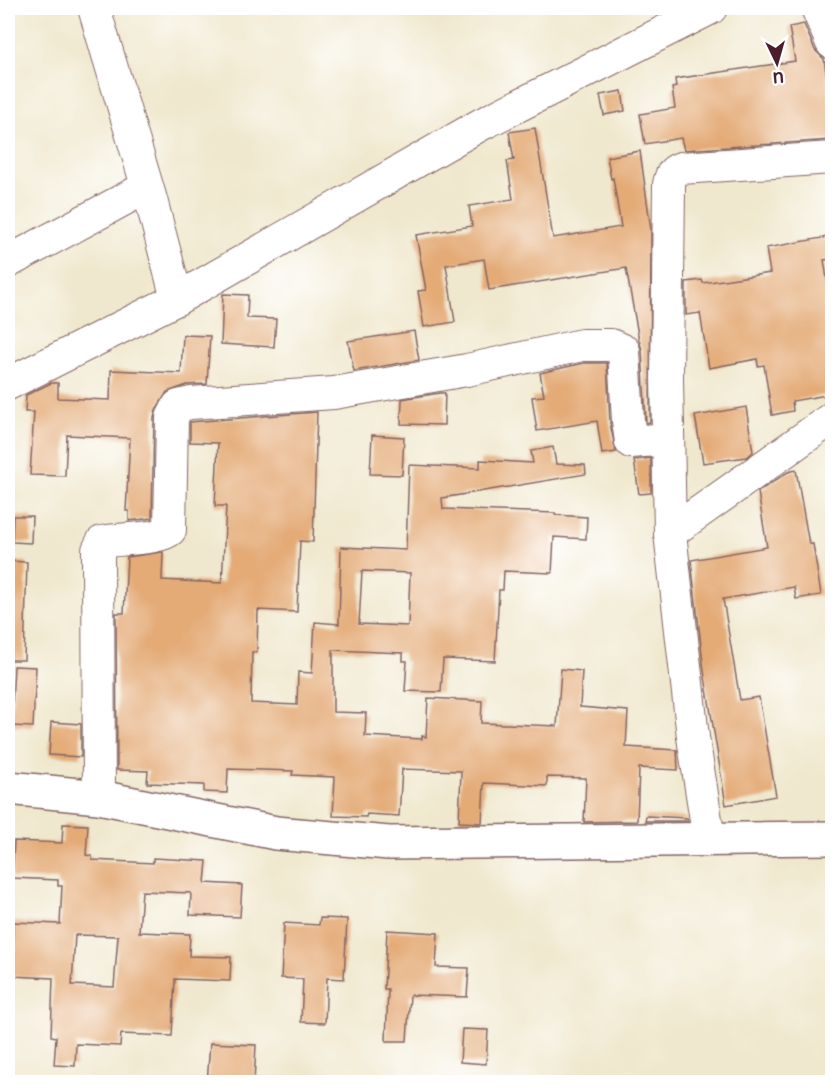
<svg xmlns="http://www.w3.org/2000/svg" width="840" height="1090" font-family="Mali,sans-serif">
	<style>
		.building { fill: #e4ab77; fill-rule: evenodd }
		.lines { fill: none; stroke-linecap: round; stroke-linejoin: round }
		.minor-casing { stroke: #846564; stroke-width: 34 }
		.major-casing { stroke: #846564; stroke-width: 36 }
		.minor { stroke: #fff; stroke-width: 32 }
		.major { stroke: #fff; stroke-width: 33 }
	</style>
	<rect width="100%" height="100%" fill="#fff"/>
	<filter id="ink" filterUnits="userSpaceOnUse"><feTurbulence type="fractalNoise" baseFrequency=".0167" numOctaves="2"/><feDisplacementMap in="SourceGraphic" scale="12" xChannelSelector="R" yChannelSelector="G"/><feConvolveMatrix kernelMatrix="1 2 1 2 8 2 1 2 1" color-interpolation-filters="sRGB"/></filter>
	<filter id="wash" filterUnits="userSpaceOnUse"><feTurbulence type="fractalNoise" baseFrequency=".008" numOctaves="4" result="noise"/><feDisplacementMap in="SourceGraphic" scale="24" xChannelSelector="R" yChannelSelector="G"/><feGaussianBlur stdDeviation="1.35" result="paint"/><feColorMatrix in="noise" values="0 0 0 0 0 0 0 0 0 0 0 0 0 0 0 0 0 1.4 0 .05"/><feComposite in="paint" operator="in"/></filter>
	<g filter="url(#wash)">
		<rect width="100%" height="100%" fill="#f0e8ce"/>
		<g id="blocks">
			<g class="building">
				<path d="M804,24L815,50L824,59L830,100H832V140L684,150L681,138L645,144L640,114L675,108L672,88L676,87L675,79L795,61L789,27Z"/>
				<path d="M622,91L625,111L604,115L600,95Z"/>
				<path d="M535,128L553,238L621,227L613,178L611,179L607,157L640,151L651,230L650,422L646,423L642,350L639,340L626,268L489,290L484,259L446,265L455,322L424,327L418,291L426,290L416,235L472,226L469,206L513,199L507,161L514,160L509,132Z"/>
				<path d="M827,237L831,259L824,260L832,310V394L792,401L793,411L772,415L764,365L758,366L757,359L709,368L700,313L686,315V282L702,280L703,283L770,273L766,248Z"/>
				<path d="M223,294L248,295L247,318L276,319L274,347L221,344Z"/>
				<path d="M414,331L419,360L354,371L348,341Z"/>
				<path d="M183,335L210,336L207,384L187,385L167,392L156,410L154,418L152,518L129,521V511H126L130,438L67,435L65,476L30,475L34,412H25L26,395L51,383H58V398L110,400L111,370L181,373Z"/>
				<path d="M584,363H607L610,423L616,452L602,454L597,421L537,431L532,397L544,396L540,373Z"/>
				<path d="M440,393H445L444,425L401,424L402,399Z"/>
				<path d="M746,407L753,452L747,457L703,463L695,416Z"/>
				<path d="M317,412L313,542L300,541L297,612L258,610L257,652H252L251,703L297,705L298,672L312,673L315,622L339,624L341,547L406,550L409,465L480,468V460L533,463L531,451L553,447L556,464L585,465L586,474L442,498L443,509L555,513V515L587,517L586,539L554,537L552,573L504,571L503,590H499L495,661L443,659L441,692L405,691L407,661H403V653L333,650V712L366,713L365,736L422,739V736L426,737L428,698L482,701L481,723L557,726L561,669L582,671L580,707L628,711L626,747L677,750L678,770L639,768L637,821L584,822L586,778L547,777V786L484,783L482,823L459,822L461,771L402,769L399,816L367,814L366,817L333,816L335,777L292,775L293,771L228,769L227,793L204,792V785L147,783L148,771L117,770L116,613H124L127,557L163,552L162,580L222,583L226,506H215L218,443L190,442V422ZM362,571L410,573L408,626L359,624Z"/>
				<path d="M372,435L404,437L402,475L370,474Z"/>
				<path d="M651,458V493L639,494L634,460Z"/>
				<path d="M796,470L809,544H813L821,595L796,599L794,587L723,599L740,700L759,697L776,796L726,805L704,671L691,560L767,547L758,492L788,472Z"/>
				<path d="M13,516H32L31,543L12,542Z"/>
				<path d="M8,561L27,562L24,660H8Z"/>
				<path d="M14,666L36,667L33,727L11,726Z"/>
				<path d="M51,722L81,724V757L49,755Z"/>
				<path d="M646,816L687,818L688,821H645Z"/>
				<path d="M63,824L88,825L86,855L92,856V860L153,863V858L207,861L205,883L242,885L240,917L190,915L191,893L142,891L139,932L190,934L189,956L231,957L230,981L175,979L172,1036L121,1034L120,1046L76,1044L75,1066L54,1065L56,1037L51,1036L53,978L11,976L13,922L60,924L62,886H58V880L12,878L14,841L62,843ZM75,935L118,936L114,987L72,985Z"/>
				<path d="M320,918L347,919L344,979L327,978L325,1023L301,1022L303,979L281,978L284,923L319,925Z"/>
				<path d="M387,930L438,933L436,967L469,968L467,997L410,995L407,1041H386L388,989H384Z"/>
				<path d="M462,1029L488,1030L486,1064L460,1062Z"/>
				<path d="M210,1043L256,1045L254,1083H207Z"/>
			</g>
		</g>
	</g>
	<g filter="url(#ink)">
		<use href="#blocks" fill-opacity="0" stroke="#846564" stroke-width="1.5"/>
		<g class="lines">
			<defs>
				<g id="minor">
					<path d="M94,8L150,196L177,299"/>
					<path d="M817,8L832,43"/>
					<path d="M8,262L147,187"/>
					<path d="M8,384L177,299L480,125L711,8"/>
					<path d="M670,533L832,418"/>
					<path d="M99,797L98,550L102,542C118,538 159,540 170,530L172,418L178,406L191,403L334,393L467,370L582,345H611L624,351L628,421L631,442L668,439"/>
					<path d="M709,839L693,737L670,533L667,379L669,184C671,175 672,171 681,168L832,158"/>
				</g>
				<path id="major" d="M8,788L99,797L276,833L389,843L832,838"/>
			</defs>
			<use href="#minor" class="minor-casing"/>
			<use href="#major" class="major-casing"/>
			<use href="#minor" class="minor"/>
			<use href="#major" class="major"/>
		</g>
	</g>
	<rect width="840" height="1090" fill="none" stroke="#fff" stroke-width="30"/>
	<g transform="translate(777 63) rotate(175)" stroke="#ffffff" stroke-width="4.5" paint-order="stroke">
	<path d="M0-4.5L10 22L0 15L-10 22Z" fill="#4a1f2b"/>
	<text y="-9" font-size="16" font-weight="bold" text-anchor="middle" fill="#4a1f2b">U</text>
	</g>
</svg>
